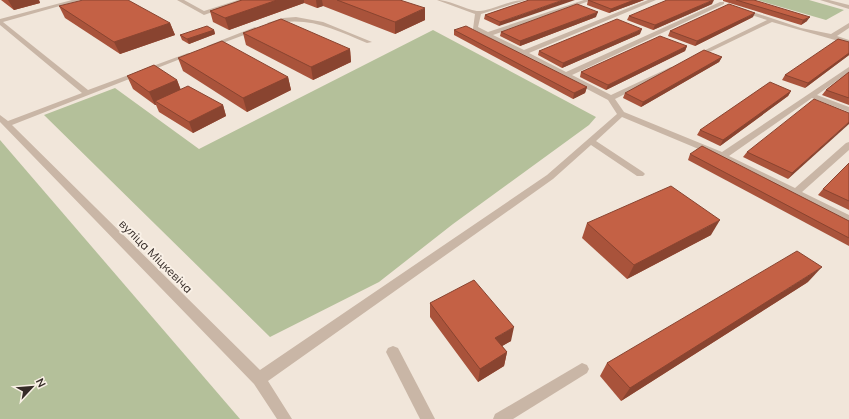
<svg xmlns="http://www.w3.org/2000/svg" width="849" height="419" font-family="Mulish,sans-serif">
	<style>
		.green { fill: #b4c09a }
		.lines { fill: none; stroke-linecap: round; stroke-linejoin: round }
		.minor { fill: #c9b6a6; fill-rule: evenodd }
		.wall { fill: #a9533b }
		.shaded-wall { fill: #894430 }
		.building { fill: #c46145; stroke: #894430 }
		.labels { text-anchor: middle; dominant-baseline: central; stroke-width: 4; stroke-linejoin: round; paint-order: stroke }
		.street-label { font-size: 12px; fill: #352b27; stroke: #f9f0e6 }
	</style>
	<rect width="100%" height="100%" fill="#f1e6da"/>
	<g class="green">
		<path d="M757,0H809L844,10L826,20Z"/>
		<path d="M433,30L596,117L589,125L453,224L379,282L270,337L44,115L115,88L199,149Z"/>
		<path d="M0,140L240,419H0Z"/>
	</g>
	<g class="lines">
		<g class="minor">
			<path d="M72,0H81L3,22L88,90L188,53L193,54L12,125L260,370L547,175L617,114L608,100L473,29L475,14L437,0C451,0 470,12 480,11C496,9 509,0 526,0L481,14L478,27L488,32L584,0H592L493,35L524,50L648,0H656L529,53L566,72L720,2H724V4L572,75L611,95L671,67H675V69L615,99L624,112L722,152L849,67V72L817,95L849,107V112L812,98L729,156L795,188L846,143L849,142V150L802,192L849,215V223L720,158L622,117L596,141L643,172L645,174L643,176H637L591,145L553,179L268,381L292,419H277L254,384L0,122V115L8,121L82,93L0,25V19Z"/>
			<path d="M177,0H184L204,11L238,0H246L204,15Z"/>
			<path d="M820,0H829L849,5V9Z"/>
			<path d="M741,8L801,28L831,34L849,23V28L837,36L849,40V44L772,22L697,58H693V56L767,20L739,11L738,10Z"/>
			<path d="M296,17L323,22L372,42L367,43C333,29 307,15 270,25L267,23L283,18Z"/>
			<path d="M255,27L258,29L257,30L212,47L207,46Z"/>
			<path d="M393,346L398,348L435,419H420L386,352L388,348Z"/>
			<path d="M582,363L587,365L589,369L587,373L513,419H493L495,414Z"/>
		</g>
	</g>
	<g class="wall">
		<path d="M1,0H39L40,3L14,10Z"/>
		<path d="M242,0H400L425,20L395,34L323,6L317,8L304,3L229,30L213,22L210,11Z"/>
		<path d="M529,0L499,26L484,19L485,15Z"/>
		<path d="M588,0H644L609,13L587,5Z"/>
		<path d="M723,0H754L807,21L801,25L723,1Z"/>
		<path d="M712,4L653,30L627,20L629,16Z"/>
		<path d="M59,6L170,23L175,35L120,54L65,18Z"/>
		<path d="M596,17L520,46L500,36L501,32Z"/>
		<path d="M753,17L695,46L668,36L670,31Z"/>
		<path d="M214,30L215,34L189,44L182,40L180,35Z"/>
		<path d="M454,30L587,87L585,93L573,99L454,35Z"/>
		<path d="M243,33L350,49L351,62L313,80L246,45Z"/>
		<path d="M640,34L562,68L538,55L539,51Z"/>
		<path d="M849,42V55L805,88L782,80L785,75Z"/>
		<path d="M687,46L685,51L606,90L580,77L581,72Z"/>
		<path d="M722,57L719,62L641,107L623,98L625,93Z"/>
		<path d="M178,58L288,77L291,90L247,112L183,71Z"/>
		<path d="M849,72V105L822,95L826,90Z"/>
		<path d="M127,76L177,80L181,90L223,105L226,116L193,133L159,112L156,105H155L133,89Z"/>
		<path d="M791,91L788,96L720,146L697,135L700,130Z"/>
		<path d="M849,113L788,179L743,157L747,152Z"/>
		<path d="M690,154L849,221V246L688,160Z"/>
		<path d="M849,163V210L818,195L823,189Z"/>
		<path d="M587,223L711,235L627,279L582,238Z"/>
		<path d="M808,282L621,401L600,376L607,363Z"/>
		<path d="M430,303L511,341L502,346L507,352L504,366L478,382L430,317Z"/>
	</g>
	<g class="shaded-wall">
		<path d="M8,0H39L40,3L14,10Z"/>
		<path d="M277,0H304V3L229,30L225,18Z"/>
		<path d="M316,0H322L323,6L317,8Z"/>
		<path d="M563,0H575L499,26L500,22Z"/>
		<path d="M634,0H644L609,13L611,9Z"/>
		<path d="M713,0H714L712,4L653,30L655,25Z"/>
		<path d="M425,8V20L395,34V22Z"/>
		<path d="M598,12L596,17L520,46V41Z"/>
		<path d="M755,13L753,17L695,46L697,41Z"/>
		<path d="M810,17L807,21L801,25L803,20Z"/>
		<path d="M170,23L175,35L120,54L114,42Z"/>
		<path d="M642,29L640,34L562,68L563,63Z"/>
		<path d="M214,30L215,34L189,44L187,39Z"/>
		<path d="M687,46L685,51L606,90L608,85Z"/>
		<path d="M350,49L351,62L313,80L311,67Z"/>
		<path d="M849,53V55L805,88L808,83Z"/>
		<path d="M722,57L719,62L641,107L643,102Z"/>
		<path d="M288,77L291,90L247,112L243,98Z"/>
		<path d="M177,80L182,94L155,101L156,105H155L149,92Z"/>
		<path d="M587,87L585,93L573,99L574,93Z"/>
		<path d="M791,91L788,96L720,146L723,140Z"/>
		<path d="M223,105L226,116L193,133L189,122Z"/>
		<path d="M849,122V124L788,179L792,173Z"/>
		<path d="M720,220L711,235L627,279L634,265Z"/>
		<path d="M822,267L808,282L621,401L630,388Z"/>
		<path d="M514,327L511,341L492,352L495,338Z"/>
		<path d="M507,352L504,366L478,382L480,369Z"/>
	</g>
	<g class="building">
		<path d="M83,0H128L170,23L114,42L59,6Z"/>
		<path d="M242,0H277L225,18L210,11Z"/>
		<path d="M337,0H400L425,8L395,22Z"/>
		<path d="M529,0H563L500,22L485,15Z"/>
		<path d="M588,0H634L611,9Z"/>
		<path d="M667,0H713L655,25L629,16Z"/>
		<path d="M736,0H754L810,17L803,20Z"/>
		<path d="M577,4L598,12L520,41L501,32Z"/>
		<path d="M729,4L755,13L697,41L670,31Z"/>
		<path d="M281,19L350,49L311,67L243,33Z"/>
		<path d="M617,19L642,29L563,63L539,51Z"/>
		<path d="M207,26L214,30L187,39L180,35Z"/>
		<path d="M466,26L587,87L574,93L454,30Z"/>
		<path d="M660,36L687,46L608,85L581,72Z"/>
		<path d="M838,39L849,42V53L808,83L785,75Z"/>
		<path d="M222,41L288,77L243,98L178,58Z"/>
		<path d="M704,50L722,57L643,102L625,93Z"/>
		<path d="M154,65L177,80L149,92L127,76Z"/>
		<path d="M849,72V98L826,90Z"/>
		<path d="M770,82L791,91L723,140L700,130Z"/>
		<path d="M188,86L223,105L189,122L155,101Z"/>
		<path d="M814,99L849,113V122L792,173L747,152Z"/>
		<path d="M702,146L849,221V238L690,154Z"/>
		<path d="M849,163V201L823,189Z"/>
		<path d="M671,186L720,220L634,265L587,223Z"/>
		<path d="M797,251L822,267L630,388L607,363Z"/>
		<path d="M474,280L514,327L495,338L507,352L480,369L430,303Z"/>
	</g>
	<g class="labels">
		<g class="street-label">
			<text transform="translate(156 256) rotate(45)">вуліца Міцкевіча</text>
		</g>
	</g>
	<g transform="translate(32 387) rotate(64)" stroke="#f9f0e6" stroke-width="3" paint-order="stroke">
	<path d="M0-3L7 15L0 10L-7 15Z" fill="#352b27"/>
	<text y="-6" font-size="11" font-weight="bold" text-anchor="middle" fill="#352b27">N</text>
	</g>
</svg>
